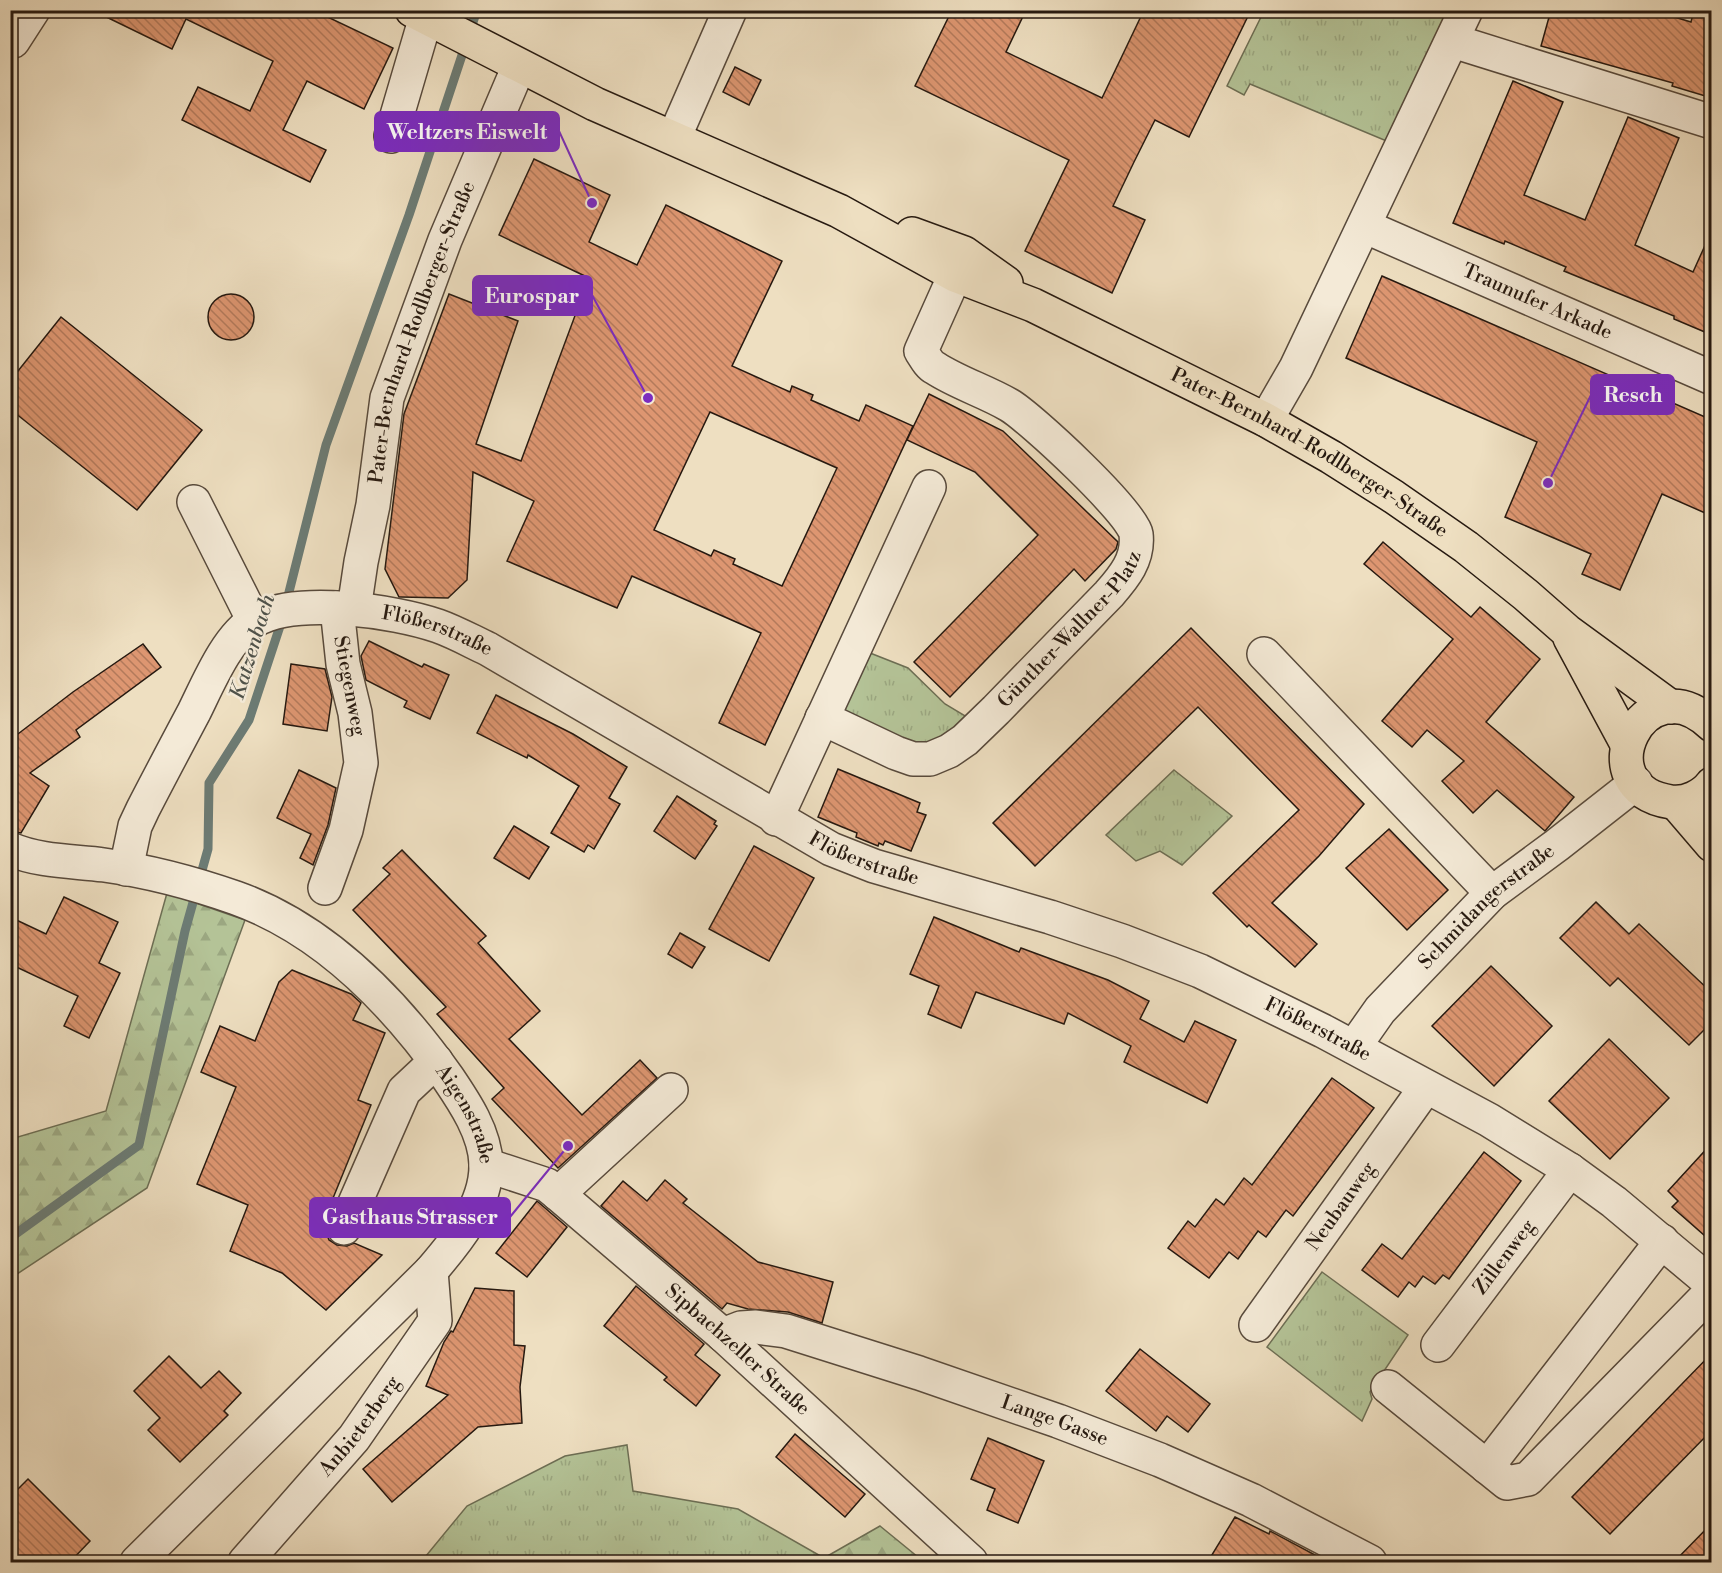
<svg xmlns="http://www.w3.org/2000/svg" width="1722" height="1573" font-family="'Libre Bodoni',serif">
	<style>
		.grass { fill: url(#grass-tufts); stroke: #6d6e54; stroke-width: 1.5 }
		.forest { fill: url(#forest-firs); stroke: #6d6e54; stroke-width: 1.5 }
		.lines { fill: none; stroke-linecap: round; stroke-linejoin: round }
		.stream { stroke: #6c7b74; stroke-width: 9 }
		.building { fill: url(#building-back-hatch); stroke: #261910; stroke-width: 1.5; fill-rule: evenodd }
		.minor-casing { stroke: #584a3c; stroke-width: 36 }
		.major-casing { stroke: #261910; stroke-width: 36 }
		.minor { stroke: #f4ead7; stroke-width: 33 }
		.major { stroke: #eedfc1; stroke-width: 33 }
		.labels { text-anchor: middle; dominant-baseline: central; stroke-width: 5; stroke-linejoin: round; paint-order: stroke }
		.street-label { font-size: 20px; fill: #261910; stroke: #f4ead7 }
		.water-label { font-size: 21px; font-style: italic; fill: #4f524a; stroke: #f4ead7 }
		.leader { fill: none; stroke: #7b2cbf; stroke-width: 2 }
		.callout-dot { fill: #7b2cbf; stroke: #f4ead7; stroke-width: 2 }
		.callout { fill: #7b2cbf; stroke: #7b2cbf; stroke-width: 2 }
		.callout-label { font-size: 21px; text-anchor: middle; font-weight: bold; fill: #fff }
	</style>
	<defs>
		<pattern id="grass-tufts" width="24" height="20" patternUnits="userSpaceOnUse" patternTransform="scale(1.5)"><rect width="24" height="20" fill="#b4c397"/><path d="M3 7l-1-3M5 7V3M7 7l1-3M15 17l-1-3M17 17v-4M19 17l1-3" fill="none" stroke="#9ba781"/></pattern>
		<pattern id="forest-firs" width="22" height="20" patternUnits="userSpaceOnUse" patternTransform="scale(1.5)"><rect width="22" height="20" fill="#b4c397"/><path d="M5 1l3.5 6h-7zM16 11l3.5 6h-7z" fill="#9ba781"/></pattern>
		<pattern id="building-back-hatch" width="6" height="6" patternUnits="userSpaceOnUse" patternTransform="scale(1.5)"><rect width="6" height="6" fill="#dd9671"/><path d="M-1 5l2 2M0 0l6 6M5-1l2 2" fill="none" stroke="#b37a5b"/></pattern>
	</defs>
	<rect width="100%" height="100%" fill="#eedfc1"/>
	<filter id="stains"><feTurbulence type="fractalNoise" baseFrequency=".00333" numOctaves="4"/><feColorMatrix values="0 0 0 0 .2 0 0 0 0 .09 0 0 0 0 .02 0 0 0 .5 -.17"/></filter>
	<radialGradient id="worn" r=".72"><stop offset=".6" stop-color="#630" stop-opacity="0"/><stop offset="1" stop-color="#630" stop-opacity=".3"/></radialGradient>
	<g class="grass">
		<path d="M1264,11H1453L1389,142L1250,84L1244,95L1227,86Z"/>
		<path d="M865,651L908,668L945,704L977,723L923,761L833,721Z"/>
		<path d="M1174,770L1232,816L1182,865L1160,851L1136,861L1106,835Z"/>
		<path d="M1322,1272L1408,1335L1370,1392L1372,1399L1362,1421L1267,1347Z"/>
		<path d="M627,1445L633,1491L738,1509L824,1558L815,1562H421L467,1506L565,1456Z"/>
	</g>
	<g class="forest">
		<path d="M167,893L245,920L147,1188L11,1278V1139L106,1111Z"/>
		<path d="M880,1526L924,1562H815L824,1558Z"/>
	</g>
	<g class="lines">
		<g class="stream">
			<path d="M286,604L326,445L409,215L477,10"/>
			<path d="M10,1238L139,1145L185,931L208,849L209,783L249,720L283,617"/>
		</g>
	</g>
	<g class="building">
		<path d="M92,10H313L393,48L364,109L307,81L283,130L326,150L310,182L182,120L198,87L250,111L273,61L186,19L172,49Z"/>
		<path d="M952,10H1026L1006,52L1102,98L1144,10H1251L1189,137L1155,120L1134,162L1113,206L1145,220L1112,293L1025,251L1069,160L915,86Z"/>
		<path d="M1551,10H1651L1691,22L1694,10H1712V98L1672,86L1673,83L1541,46Z"/>
		<path d="M735,67L761,80L749,105L723,92Z"/>
		<path d="M1513,81L1563,102L1524,195L1585,220L1628,117L1679,138L1635,245L1693,272L1712,230V335L1674,319V316L1564,271L1566,267L1505,241L1504,244L1453,223Z"/>
		<path d="M534,159L610,195L589,242L637,265L666,205L782,261L732,366L790,392L792,386L813,395L811,400L859,421L866,405L913,426L765,745L719,723L761,633L632,576L617,608L507,561L534,501L473,472L467,580L448,598L401,597H399L385,569L404,414L449,294L518,321L476,444L521,461L589,278L499,235ZM710,412L837,468L782,586L733,564L735,559L714,550L711,556L654,530Z"/>
		<path d="M1382,276L1712,420V516L1662,494L1620,590L1582,574L1591,554L1505,517L1537,442L1346,358Z"/>
		<circle cx="231" cy="317" r="23"/>
		<path d="M61,317L202,430L137,510L10,409V381Z"/>
		<path d="M929,394L1003,431L1118,542L1116,549L1085,581L1074,569L950,697L914,662L1038,535L975,472L907,440Z"/>
		<path d="M1383,542L1471,617L1480,607L1540,659L1486,722L1574,797L1545,831L1497,790L1473,813L1442,781L1464,761L1427,730L1412,747L1382,721L1453,639L1364,564Z"/>
		<path d="M1191,628L1364,804L1319,856L1272,903L1317,944L1295,967L1249,925L1247,927L1213,893L1299,810L1198,707L1035,866L993,823Z"/>
		<path d="M369,641L422,667L424,664L449,675L430,719L404,707L407,701L366,680L361,656Z"/>
		<path d="M143,644L161,667L76,730L80,737L30,773L49,786L21,833L10,831V740L73,692Z"/>
		<path d="M291,664L325,669L332,697L327,731L283,724Z"/>
		<path d="M496,695L573,734L627,767L609,798L620,804L594,849L588,845L584,852L551,833L579,786L528,755L527,758L477,733Z"/>
		<path d="M838,769L920,803L917,812L926,815L911,851L885,841L883,845L879,843L878,846L856,837L857,833L818,817Z"/>
		<path d="M299,770L336,788L328,825L313,865L300,858L311,834L277,818Z"/>
		<path d="M677,796L716,821L714,824L717,826L695,859L654,831Z"/>
		<path d="M514,826L549,847L529,879L494,858Z"/>
		<path d="M1389,829L1448,890L1407,930L1346,868Z"/>
		<path d="M754,846L814,878L769,961L709,929Z"/>
		<path d="M402,850L486,936L478,943L540,1011L509,1039L582,1115L640,1060L657,1078L558,1168L492,1099L504,1088L437,1014L446,1007L353,910L390,874L383,868Z"/>
		<path d="M64,897L118,922L99,963L120,973L89,1038L64,1026L78,996L10,964V917L46,934Z"/>
		<path d="M1596,902L1629,934L1639,924L1712,993V1022L1689,1045L1618,978L1610,986L1560,938Z"/>
		<path d="M934,917L1019,952L1021,948L1108,980L1149,1001L1140,1019L1184,1042L1195,1021L1236,1040L1207,1103L1124,1062L1131,1046L1068,1013L1064,1024L976,992L961,1028L928,1014L939,986L910,974Z"/>
		<path d="M680,933L705,947L692,968L668,954Z"/>
		<path d="M1491,966L1552,1026L1494,1086L1432,1026Z"/>
		<path d="M292,970L351,994L361,1003L353,1020L385,1033L358,1100L371,1105L320,1230L326,1232L329,1240L337,1245L347,1246L354,1243L382,1255L326,1310L282,1273L230,1251L248,1205L197,1184L236,1087L201,1072L220,1026L255,1041L279,982Z"/>
		<path d="M1609,1039L1669,1098L1610,1159L1549,1101Z"/>
		<path d="M1332,1078L1374,1108L1293,1216L1286,1210L1266,1237L1258,1231L1238,1259L1229,1252L1209,1278L1168,1248L1188,1221L1195,1227L1216,1199L1224,1205L1244,1178L1252,1185Z"/>
		<path d="M1712,1143V1242L1672,1207L1678,1201L1668,1191Z"/>
		<path d="M1484,1152L1521,1181L1449,1279L1443,1275L1435,1284L1423,1276L1415,1287L1409,1282L1398,1297L1362,1270L1382,1244L1402,1259Z"/>
		<path d="M665,1180L687,1199L683,1203L758,1262L833,1282L822,1323L788,1312L748,1309L727,1303L722,1309L601,1206L623,1181L647,1201Z"/>
		<path d="M537,1201L567,1227L527,1277L496,1253Z"/>
		<path d="M636,1286L704,1344L695,1355L720,1375L696,1406L664,1380L667,1377L604,1326Z"/>
		<path d="M475,1288L514,1291V1345L525,1346L520,1387L522,1423L478,1427L392,1502L363,1469L448,1395L426,1386L444,1342L451,1331L453,1332Z"/>
		<path d="M1140,1349L1210,1404L1188,1432L1167,1416L1156,1431L1106,1391Z"/>
		<path d="M1712,1353V1430L1610,1534L1572,1497Z"/>
		<path d="M169,1356L201,1388L219,1371L241,1393L224,1411L228,1415L180,1462L148,1430L160,1418L134,1391Z"/>
		<path d="M795,1434L865,1494L845,1517L776,1457Z"/>
		<path d="M988,1438L1044,1461L1018,1523L987,1510L995,1489L971,1479Z"/>
		<path d="M28,1479L90,1541L69,1563H22L10,1551V1497Z"/>
		<path d="M1235,1517L1269,1534L1270,1531L1330,1563H1207Z"/>
		<path d="M1712,1523V1563H1673Z"/>
	</g>
	<g class="lines">
		<defs>
			<g id="minor">
				<path d="M10,41H13L33,10"/>
				<path d="M1453,41L1712,122"/>
				<path d="M391,136L428,10"/>
				<path d="M674,138L730,10"/>
				<path id="s1" d="M1364,226L1712,378"/>
				<path d="M1266,420L1296,368L1466,10"/>
				<path d="M194,502L254,621"/>
				<path id="s2" d="M354,609L361,562L373,505L387,398L445,240L519,66"/>
				<path d="M1264,654L1492,893"/>
				<path id="s3" d="M822,718L896,753L913,759H930L949,751L965,740L996,710L1109,594C1124,577 1139,559 1136,534C1134,514 1030,417 1009,405C985,391 958,383 935,368C929,365 925,357 921,351L955,275"/>
				<path d="M776,819L929,487"/>
				<path id="s4" d="M10,849C40,862 73,861 104,865C147,871 196,884 236,898C325,930 395,1003 448,1078C465,1103 485,1133 486,1164C487,1205 456,1242 431,1271L137,1562"/>
				<path id="s5" d="M126,869L135,826L143,809C160,776 177,744 194,712C208,684 227,637 254,621C295,596 394,611 438,626C455,632 471,641 488,649L831,849L874,866L1050,917L1122,941L1200,971L1323,1031L1489,1120L1570,1170L1614,1202L1712,1284"/>
				<path d="M325,888L346,830L361,763L355,713L343,664L337,608"/>
				<path id="s6" d="M1354,1047L1380,1010L1492,893L1557,845L1636,783"/>
				<path id="s7" d="M486,1165L547,1185L558,1194L723,1335L971,1562"/>
				<path d="M558,1194L671,1090"/>
				<path d="M344,1228L404,1091L436,1061"/>
				<path id="s8" d="M1256,1325L1426,1087"/>
				<path id="s9" d="M723,1335L741,1328L756,1327L786,1331L919,1373L1058,1421L1160,1460L1251,1500L1370,1562"/>
				<path id="s10" d="M1438,1345L1570,1170"/>
				<path d="M1388,1387L1507,1483L1528,1479L1712,1291"/>
				<path d="M1487,1467L1662,1241"/>
				<path id="s11" d="M245,1562L354,1438L435,1321L431,1271"/>
			</g>
			<g id="major">
				<path id="s12" d="M412,10L595,104L839,211L955,275L1033,305L1266,420L1331,457L1394,497L1466,547L1526,595L1567,631L1671,707"/>
				<path d="M912,234L964,253L1006,283"/>
				<path d="M1570,638L1627,744"/>
				<path d="M1712,725C1644,659 1581,789 1671,802C1686,804 1703,796 1712,784"/>
				<path d="M1676,803L1712,845"/>
			</g>
		</defs>
		<use href="#minor" class="minor-casing"/>
		<use href="#major" class="major-casing"/>
		<use href="#minor" class="minor"/>
		<use href="#major" class="major"/>
	</g>
	<g class="labels">
		<g class="street-label">
			<text stroke="none"><textPath href="#s1" startOffset="189">Traunufer Arkade</textPath></text>
			<text stroke="none"><textPath href="#s2" startOffset="286">Pater-Bernhard-Rodlberger-Straße</textPath></text>
			<text stroke="none"><textPath href="#s12" startOffset="1002">Pater-Bernhard-Rodlberger-Straße</textPath></text>
			<text stroke="none"><textPath href="#s3" startOffset="310">Günther-Wallner-Platz</textPath></text>
			<text stroke="none"><textPath href="#s5" startOffset="471">Flößerstraße</textPath></text>
			<text transform="translate(349 686) rotate(79)">Stiegenweg</text>
			<text stroke="none"><textPath href="#s5" startOffset="957">Flößerstraße</textPath></text>
			<text stroke="none"><textPath href="#s6" startOffset="194">Schmidangerstraße</textPath></text>
			<text stroke="none"><textPath href="#s5" startOffset="1443">Flößerstraße</textPath></text>
			<text stroke="none"><textPath href="#s4" startOffset="555">Aigenstraße</textPath></text>
			<text stroke="none"><textPath href="#s8" startOffset="146">Neubauweg</textPath></text>
			<text stroke="none"><textPath href="#s10" startOffset="110">Zillenweg</textPath></text>
			<text stroke="none"><textPath href="#s7" startOffset="316">Sipbachzeller Straße</textPath></text>
			<text stroke="none"><textPath href="#s9" startOffset="348">Lange Gasse</textPath></text>
			<text stroke="none"><textPath href="#s11" startOffset="178">Anbieterberg</textPath></text>
		</g>
		<g class="water-label">
			<text transform="translate(253 647) rotate(-73)">Katzenbach</text>
		</g>
	</g>
	<path class="leader" d="M592 203L559 131M648 398L592 295M1548 483L1591 395M568 1146L510 1217"/>
	<g class="callout-dot">
		<circle cx="592" cy="203" r="6"/>
		<circle cx="648" cy="398" r="6"/>
		<circle cx="1548" cy="483" r="6"/>
		<circle cx="568" cy="1146" r="6"/>
	</g>
	<g class="callout">
		<rect x="375" y="112" width="184" height="39" rx="6"/>
		<rect x="473" y="276" width="119" height="39" rx="6"/>
		<rect x="1591" y="375" width="83" height="39" rx="6"/>
		<rect x="310" y="1198" width="200" height="39" rx="6"/>
	</g>
	<g class="callout-label">
		<text x="467" y="139">Weltzers Eiswelt</text>
		<text x="532" y="303">Eurospar</text>
		<text x="1633" y="402">Resch</text>
		<text x="410" y="1224">Gasthaus Strasser</text>
	</g>
	<rect width="1722" height="1573" fill="none" stroke="#eedfc1" stroke-width="36"/>
	<rect x="12" y="12" width="1698" height="1549" fill="none" stroke="#261910" stroke-width="3"/>
	<rect x="18" y="18" width="1686" height="1537" fill="none" stroke="#261910" stroke-width="1.5"/>
	<rect width="100%" height="100%" filter="url(#stains)"/>
	<rect width="100%" height="100%" fill="url(#worn)"/>
</svg>
